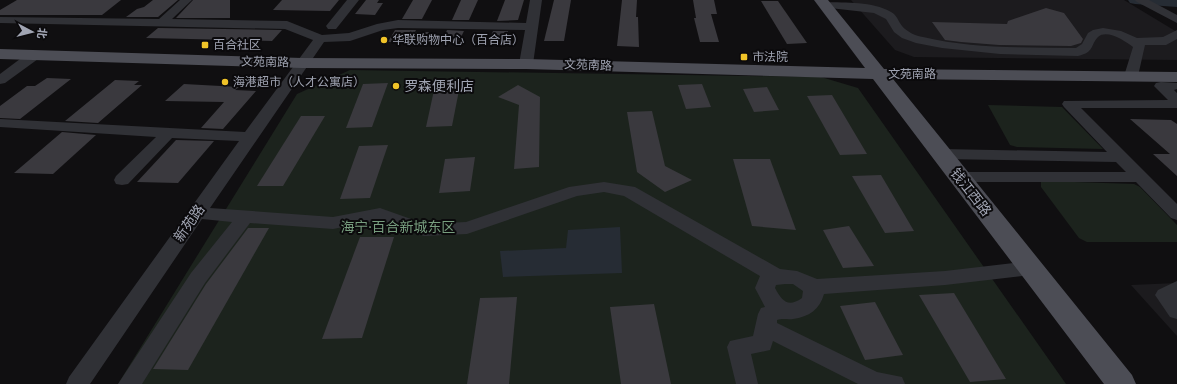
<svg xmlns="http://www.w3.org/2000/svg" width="1177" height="384" font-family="'Archivo Narrow','Noto Sans SC',sans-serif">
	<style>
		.built { fill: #1c1b1e }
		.green { fill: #1c231d }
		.water { fill: #262c34 }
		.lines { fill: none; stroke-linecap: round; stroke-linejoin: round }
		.river { fill: #262c34; fill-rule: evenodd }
		.building { fill: #3a393e }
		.minor { fill: #303136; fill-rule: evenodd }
		.major { fill: #4c4d55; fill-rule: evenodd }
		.poi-dot { fill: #f0c328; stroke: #0b0a0c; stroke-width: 1.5 }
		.labels { text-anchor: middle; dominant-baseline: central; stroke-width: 4; stroke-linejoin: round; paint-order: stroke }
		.far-poi-label { font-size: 12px; fill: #a0a4b2; stroke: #0b0a0c; text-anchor: start }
		.far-street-label { font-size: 12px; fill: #a0a4b2; stroke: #0b0a0c }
		.poi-label { font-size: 14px; fill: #a0a4b2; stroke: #0b0a0c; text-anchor: start }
		.street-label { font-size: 14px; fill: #a0a4b2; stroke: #0b0a0c }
		.park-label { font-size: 14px; fill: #779d7e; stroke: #0b0a0c }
	</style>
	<rect width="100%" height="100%" fill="#100f11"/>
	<g class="built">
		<path d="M851,0H1124L1177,32V60L914,57L895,50Z"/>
		<path d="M1177,283V336L1131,285Z"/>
	</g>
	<g class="green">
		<path d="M350,70L821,77L858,88L1066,384H118L297,94Z"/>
		<path d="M988,105L1062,107L1103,149L1017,147L1010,145Z"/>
		<path d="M1045,181L1134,184L1140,187L1177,225V242H1087L1079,238L1041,187V182Z"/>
	</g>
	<path class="water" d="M620,227L622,273L503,277L500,251L566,248L568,230Z"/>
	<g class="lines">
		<path class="river" d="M1128,0H1177V7L1135,4L1130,3Z"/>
	</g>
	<g class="building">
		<path d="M17,0H121L102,15H0V10Z"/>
		<path d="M153,0H178L158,17H126L137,9L144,7Z"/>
		<path d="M193,0H230V18H176Z"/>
		<path d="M282,0H339L330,11L273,10Z"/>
		<path d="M366,0H379L377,3H383L375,15L355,14Z"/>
		<path d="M413,0H432L422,19H402Z"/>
		<path d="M461,0H478L469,20H452Z"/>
		<path d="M505,0H524L518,20L497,21Z"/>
		<path d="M554,0H571L564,41H544Z"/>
		<path d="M622,0H637L636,17H638L639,47L617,46Z"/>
		<path d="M693,0H714L717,14H711L719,42H700L694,18H696Z"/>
		<path d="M761,1H778L807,43L787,44Z"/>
		<path d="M1046,8L1064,13L1083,39L1081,43L1071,46L999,45L961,42L945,40L932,22L1007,24L1008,21Z"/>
		<path d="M158,28L282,30L272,41L146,38Z"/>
		<path d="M395,30H416L415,32H429L424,43L388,42Z"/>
		<path d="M447,30L464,31L458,43L447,42L448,40H443Z"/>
		<path d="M493,31H508L505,39L490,38Z"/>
		<path d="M47,78L71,79L20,119L0,118V106L27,86H35Z"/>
		<path d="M115,80L139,81L134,85H142L98,123L65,121Z"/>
		<path d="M461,80L452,126L426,127L436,81Z"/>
		<path d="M388,83L372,127L346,128L363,84Z"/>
		<path d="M184,84L239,87L235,90L256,91L223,129L201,128L224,102L165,101Z"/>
		<path d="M702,84L711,107L686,109L678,85Z"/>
		<path d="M518,85L540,97L539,167L514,169L519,105L498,97Z"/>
		<path d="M767,87L779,110L754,112L743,89Z"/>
		<path d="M832,95L867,154L840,155L807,96Z"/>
		<path d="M652,111L665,166L692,180L665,192L637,172L627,112Z"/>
		<path d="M301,116H325L283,186H257Z"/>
		<path d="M1130,119L1171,120L1177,124V176L1153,154H1170Z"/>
		<path d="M62,132L96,135L53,174L14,173Z"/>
		<path d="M176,140L214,141L178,183L137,182Z"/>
		<path d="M388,145L370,198L340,199L359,146Z"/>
		<path d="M475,157L470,191L439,193L445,159Z"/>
		<path d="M733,159H770L796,230L752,226Z"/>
		<path d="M881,175L914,231L885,233L852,176Z"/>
		<path d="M849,226L874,266L843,268L823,230Z"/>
		<path d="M248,228H269L188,370L153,369L206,284Z"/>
		<path d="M360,237H394L362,338L322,339Z"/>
		<path d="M954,293L1006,379L970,382L919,295Z"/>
		<path d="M517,297L509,384H467L480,298Z"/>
		<path d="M875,302L903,355L865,360L840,306Z"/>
		<path d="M654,304L671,384H621L610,307Z"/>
	</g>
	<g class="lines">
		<g class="minor">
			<path d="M180,0H192L172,19L287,21L322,35L349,33L377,24L398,20L526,23L530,0H542L533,64L531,67H521L519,64L525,30L398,28L383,30L350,41L324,42L210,208L333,217L380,208L425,224L466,222L569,187L604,182L635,187L780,269L797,271L817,279L945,271L1030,261L1037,263L1040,268L1037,273L1030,275L945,285L824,294C820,309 809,317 793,319C788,320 783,318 777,320V323L877,372L902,377L905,384H858L773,341L770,350L751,354L758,384H736L727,347L730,341L753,336L758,314L761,308L765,307L755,288L760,276L624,196L604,192L577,196L467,234L424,236L379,220L333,229L250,223L205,283L142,384H118L191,273L232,222L202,219L90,384H66L69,377L239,141L172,138L128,184L122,185L116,184L114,180L116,176L156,137L0,127V119L245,132L313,40L285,29L0,23V17L159,19ZM785,284H793L803,291L802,298C788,308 782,301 775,288L776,285Z"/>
			<path d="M347,0H359L336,29H328L326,26Z"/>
			<path d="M1135,0H1149L1177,15V23L1137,2Z"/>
			<path d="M825,2C846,3 872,1 891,12C897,15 898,21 902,26C907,32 916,36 923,37C973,49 1025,47 1076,48L1082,44L1088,33L1093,30L1103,28L1121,31L1137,38L1163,37L1177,30V39L1166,45H1145L1138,76L1136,79H1126L1124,76L1133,47C1125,41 1107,29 1098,37C1090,45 1095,52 1078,56L1000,54L942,48L916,43L902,38L894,32L886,19L874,13L821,7L819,5L821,3Z"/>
			<path d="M33,52L38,53L39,56L38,59L5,83L0,84V74L28,53Z"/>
			<path d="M1161,82L1177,83V89L1174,90L1177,93V108H1081L1177,204V220L1171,218L1136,182H960L954,181L952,177L954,173L960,172H1126L1116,162L942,159L936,157L934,154L936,151L942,149L1107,152L1064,107L1062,104L1064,101L1168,100L1154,86L1156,83Z"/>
			<path d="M1177,281V319L1170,317L1155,295L1158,290Z"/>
		</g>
		<path class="major" d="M814,0H828L884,69L1177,72V82L893,79L1132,375L1136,384H1104L873,79L526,69L302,68L0,59V49L302,58L526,59L865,68Z"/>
	</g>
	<g class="poi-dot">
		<circle cx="384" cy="40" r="4"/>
		<rect x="201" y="41" width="8" height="8" rx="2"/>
		<rect x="740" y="53" width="8" height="8" rx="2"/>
		<circle cx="225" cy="82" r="4"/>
		<circle cx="396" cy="86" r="4"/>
	</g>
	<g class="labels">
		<g class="far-poi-label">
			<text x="392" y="40">华联购物中心（百合店）</text>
			<text x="213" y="45">百合社区</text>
			<text x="752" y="57">市法院</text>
			<text x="233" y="82">海港超市（人才公寓店）</text>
		</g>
		<g class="far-street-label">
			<text transform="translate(265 62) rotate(1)">文苑南路</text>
			<text transform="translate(588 65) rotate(2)">文苑南路</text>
			<text x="912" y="74">文苑南路</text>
		</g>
		<g class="poi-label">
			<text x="404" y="86">罗森便利店</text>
		</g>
		<g class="street-label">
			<text transform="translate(971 192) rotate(52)">钱江西路</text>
			<text transform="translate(189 223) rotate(-55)">新苑路</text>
		</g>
		<g class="park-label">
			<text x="398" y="227">海宁·百合新城东区</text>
		</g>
	</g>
	<g transform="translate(32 32) rotate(97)" stroke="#0b0a0c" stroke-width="3" paint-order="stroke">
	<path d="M0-3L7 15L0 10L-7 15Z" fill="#a0a4b2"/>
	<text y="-6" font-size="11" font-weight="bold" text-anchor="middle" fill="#a0a4b2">北</text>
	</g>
</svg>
